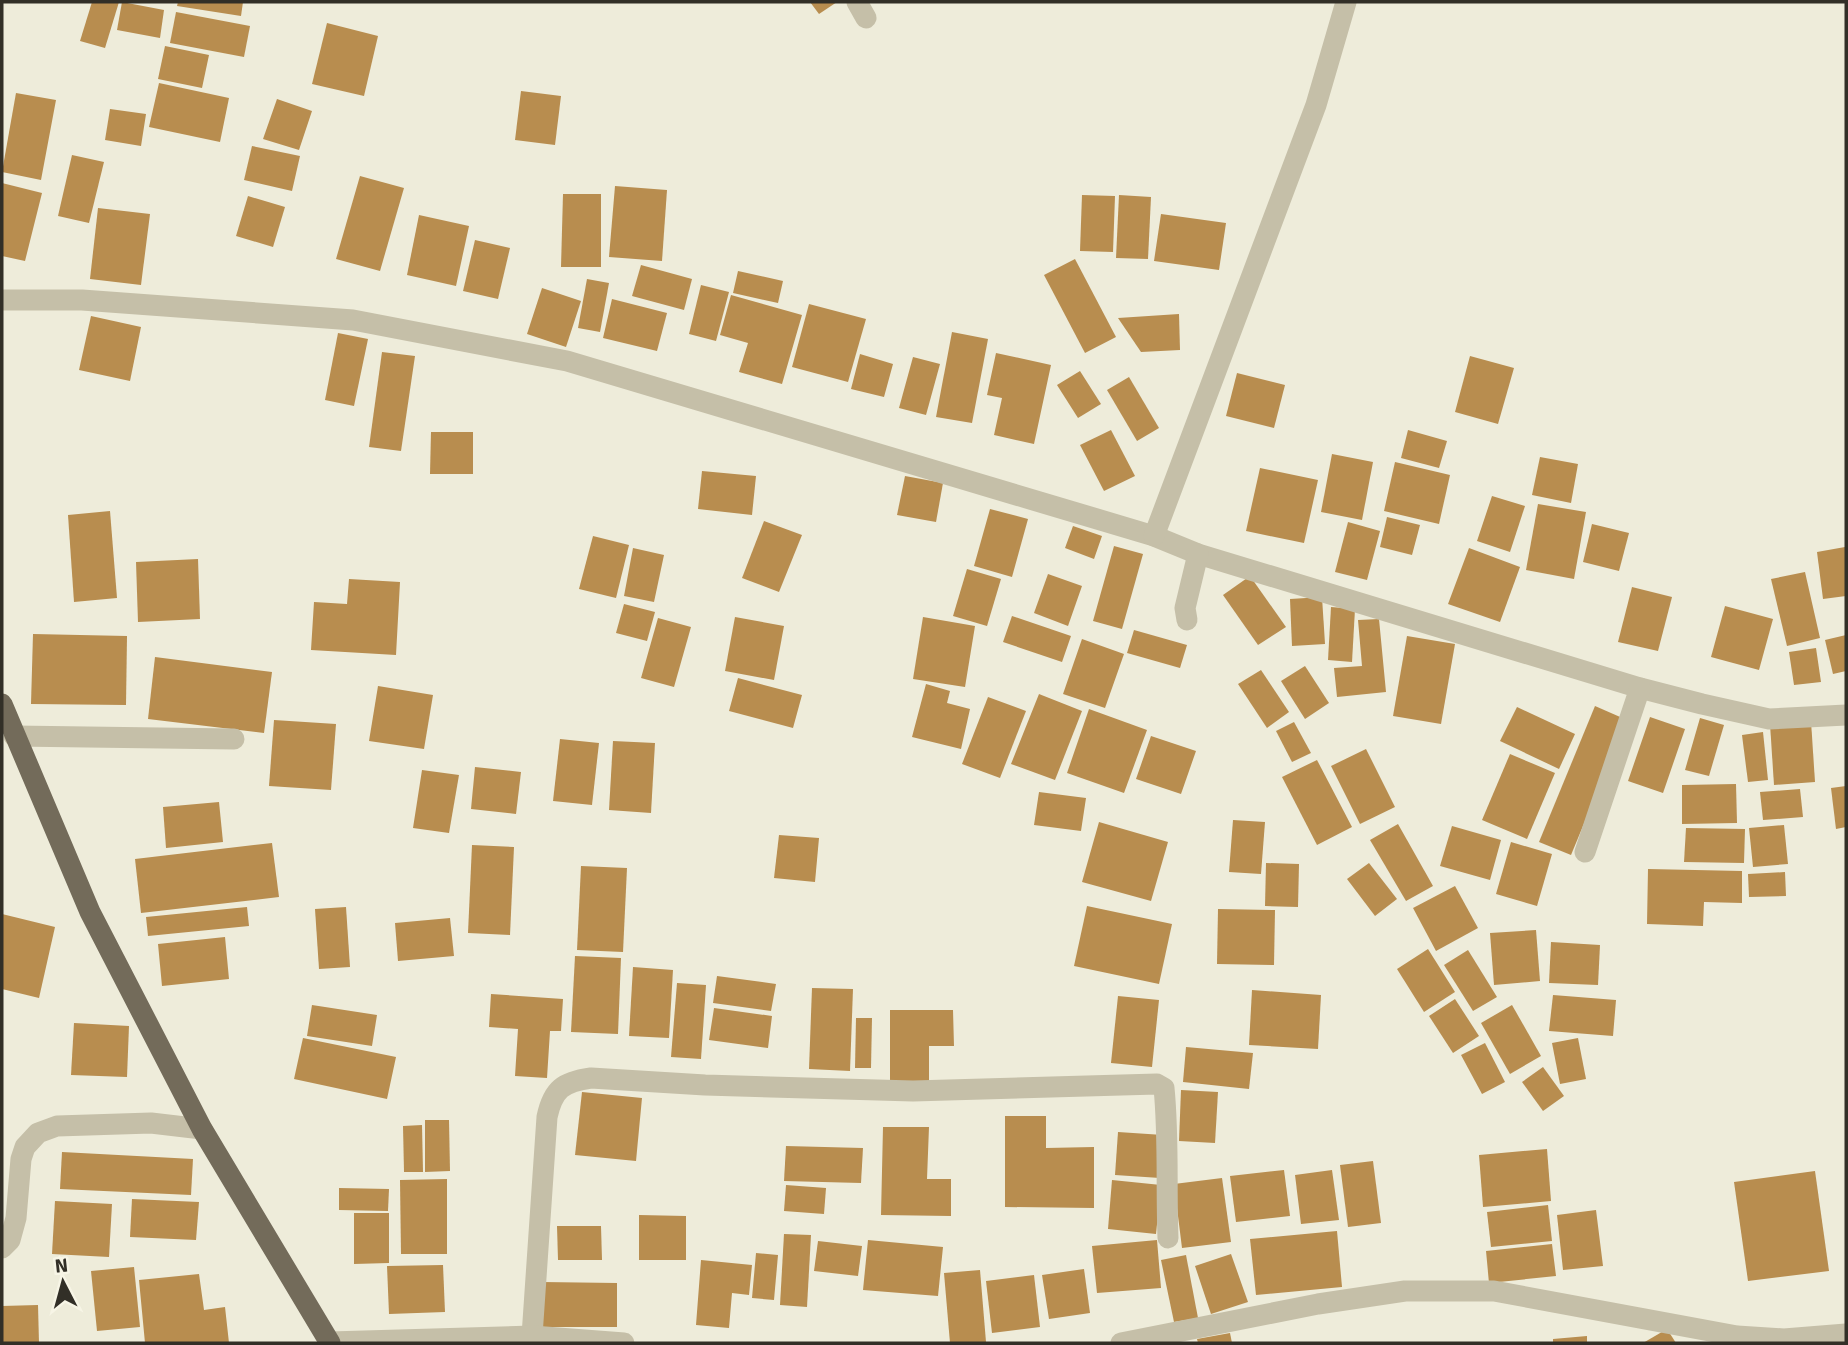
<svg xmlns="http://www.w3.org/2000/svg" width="1848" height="1345" font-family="Signika,sans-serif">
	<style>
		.building { fill: #b88d4f }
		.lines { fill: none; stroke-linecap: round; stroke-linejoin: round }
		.street { stroke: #c5bfa8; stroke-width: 21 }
		.primary { stroke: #736b5a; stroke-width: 21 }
	</style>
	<rect width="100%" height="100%" fill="#eeecda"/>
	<g class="building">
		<path d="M92,2H119L105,48L80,41Z"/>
		<path d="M122,2L164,10L160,38L117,30Z"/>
		<path d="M178,2H243L241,16L177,6Z"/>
		<path d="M810,2H837L819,14Z"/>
		<path d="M176,12L250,26L244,57L170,43Z"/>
		<path d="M327,23L378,36L364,96L312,84Z"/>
		<path d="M165,46L209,55L202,88L158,79Z"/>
		<path d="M159,83L229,98L220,142L149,127Z"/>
		<path d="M521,91L561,96L555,145L515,140Z"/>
		<path d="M16,93L56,100L41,180L2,172Z"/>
		<path d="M277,99L312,111L299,150L263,139Z"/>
		<path d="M110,109L146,114L141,146L105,140Z"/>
		<path d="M252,146L300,156L292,191L244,180Z"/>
		<path d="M72,155L104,162L89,223L58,216Z"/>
		<path d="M360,176L404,188L380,271L336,259Z"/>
		<path d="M2,183L42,193L25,261L2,256Z"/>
		<path d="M615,186L667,190L662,261L609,257Z"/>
		<path d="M563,194H601V267H561Z"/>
		<path d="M1082,195L1115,196L1113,252L1080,251Z"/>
		<path d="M1119,195L1151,197L1148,259L1116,258Z"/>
		<path d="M248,196L285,207L273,247L236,236Z"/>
		<path d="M98,208L150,214L141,285L90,279Z"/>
		<path d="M1161,214L1226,223L1219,270L1154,261Z"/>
		<path d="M419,215L469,226L456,286L407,275Z"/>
		<path d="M475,240L510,248L498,299L463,291Z"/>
		<path d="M1075,259L1116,337L1085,353L1044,275Z"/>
		<path d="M641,265L692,279L684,310L632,296Z"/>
		<path d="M738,271L783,281L778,303L733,293Z"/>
		<path d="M587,279L609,283L600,332L578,328Z"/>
		<path d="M701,285L729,292L716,341L689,334Z"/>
		<path d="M542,288L581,301L566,347L527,334Z"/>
		<path d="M731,295L802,315L782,384L739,372L748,343L720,335Z"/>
		<path d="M612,299L667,313L657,351L603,338Z"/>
		<path d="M809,304L866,319L848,382L792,367Z"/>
		<path d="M1179,314L1180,350L1141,352L1118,318Z"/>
		<path d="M91,316L141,327L130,381L79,370Z"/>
		<path d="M952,332L988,339L972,423L936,417Z"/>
		<path d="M338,333L368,339L354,406L325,400Z"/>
		<path d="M382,352L415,356L401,451L369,447Z"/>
		<path d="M996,353L1051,365L1034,444L994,435L1002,398L987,395Z"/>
		<path d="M860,354L893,364L884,397L851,389Z"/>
		<path d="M1470,356L1514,368L1498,424L1455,412Z"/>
		<path d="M913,357L940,364L926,415L899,408Z"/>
		<path d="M1080,371L1101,404L1078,418L1057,385Z"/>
		<path d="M1237,373L1285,385L1274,428L1226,416Z"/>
		<path d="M1129,377L1159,428L1137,441L1107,390Z"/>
		<path d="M1111,430L1135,476L1104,491L1080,445Z"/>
		<path d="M1408,430L1447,441L1439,468L1401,458Z"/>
		<path d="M431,432H473V474H430Z"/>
		<path d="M1332,454L1373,462L1362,520L1321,512Z"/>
		<path d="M1540,457L1578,464L1571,503L1532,495Z"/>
		<path d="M1395,462L1450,475L1439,524L1384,511Z"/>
		<path d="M1260,468L1318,480L1304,543L1246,531Z"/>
		<path d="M702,471L756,476L752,515L698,509Z"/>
		<path d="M905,476L943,483L936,522L897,515Z"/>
		<path d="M1492,496L1525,506L1510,552L1477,541Z"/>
		<path d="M1538,504L1586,512L1574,579L1526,570Z"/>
		<path d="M990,509L1028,519L1012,577L974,566Z"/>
		<path d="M110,511L117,598L74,602L68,515Z"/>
		<path d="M1387,517L1420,525L1412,555L1380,547Z"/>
		<path d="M764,521L802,535L779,592L742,578Z"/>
		<path d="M1348,522L1380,531L1367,580L1335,572Z"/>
		<path d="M1592,524L1629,533L1619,571L1583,562Z"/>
		<path d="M1073,526L1102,536L1094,559L1065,548Z"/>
		<path d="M593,536L629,545L616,598L579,589Z"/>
		<path d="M1114,546L1143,554L1122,629L1093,621Z"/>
		<path d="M1845,547L1846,596L1823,599L1817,552Z"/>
		<path d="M633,548L664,555L654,602L624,596Z"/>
		<path d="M1469,548L1520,567L1500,622L1448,604Z"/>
		<path d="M198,559L200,619L138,622L136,562Z"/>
		<path d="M967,569L1001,579L987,626L953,616Z"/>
		<path d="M1805,572L1820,638L1787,646L1771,579Z"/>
		<path d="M1048,574L1082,586L1068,626L1034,613Z"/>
		<path d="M1250,576L1286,627L1258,645L1223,595Z"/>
		<path d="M349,579L400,582L396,655L311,650L314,602L347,604Z"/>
		<path d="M1632,587L1672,597L1658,651L1618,642Z"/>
		<path d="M1322,597L1325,644L1292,646L1290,599Z"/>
		<path d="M624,604L655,612L647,641L616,633Z"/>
		<path d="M1725,606L1773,619L1759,670L1711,657Z"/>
		<path d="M1331,607L1355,609L1352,662L1328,660Z"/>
		<path d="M1012,616L1071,636L1062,662L1003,642Z"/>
		<path d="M735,617L784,626L774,680L725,671Z"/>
		<path d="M923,617L975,626L965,687L913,679Z"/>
		<path d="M658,618L691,627L674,687L641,678Z"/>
		<path d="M1379,619L1386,692L1337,697L1334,668L1362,666L1358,620Z"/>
		<path d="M1134,630L1187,645L1180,668L1127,653Z"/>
		<path d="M33,634L127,636L126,705L31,704Z"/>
		<path d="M1846,635V671L1833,674L1825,640Z"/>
		<path d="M1407,636L1455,644L1441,724L1393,716Z"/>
		<path d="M1082,639L1124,654L1105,708L1063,694Z"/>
		<path d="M1816,648L1821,682L1794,685L1789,652Z"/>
		<path d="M155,657L272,672L264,733L148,719Z"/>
		<path d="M1305,666L1329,703L1305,719L1281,681Z"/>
		<path d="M1261,670L1289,712L1267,728L1238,684Z"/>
		<path d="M738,678L802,695L793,728L729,711Z"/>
		<path d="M926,684L950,691L947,703L970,709L961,749L912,737Z"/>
		<path d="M378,686L433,695L424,749L369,741Z"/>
		<path d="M1039,694L1082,711L1055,780L1011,764Z"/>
		<path d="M988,697L1026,711L1000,778L962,764Z"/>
		<path d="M1595,706L1627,720L1571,855L1539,842Z"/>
		<path d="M1517,707L1575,734L1559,769L1500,741Z"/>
		<path d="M1089,709L1147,730L1124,793L1067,773Z"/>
		<path d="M1650,717L1685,729L1663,793L1628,781Z"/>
		<path d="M1700,718L1724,725L1709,776L1685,770Z"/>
		<path d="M274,720L336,724L331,790L269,786Z"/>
		<path d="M1811,721L1815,782L1774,785L1770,724Z"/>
		<path d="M1294,722L1311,753L1292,762L1276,731Z"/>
		<path d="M1763,732L1768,780L1748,782L1742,735Z"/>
		<path d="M1151,736L1196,751L1181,794L1136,779Z"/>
		<path d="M560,739L599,743L592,805L553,801Z"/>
		<path d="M613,741L655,743L651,813L609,810Z"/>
		<path d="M1366,749L1395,807L1360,824L1331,766Z"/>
		<path d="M1510,754L1555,773L1527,839L1482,820Z"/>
		<path d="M1317,760L1352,827L1317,845L1282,777Z"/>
		<path d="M475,767L521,772L516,814L471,809Z"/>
		<path d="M422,770L459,775L449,833L413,828Z"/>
		<path d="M1736,784L1737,823L1682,824V785Z"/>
		<path d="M1846,786V827L1836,829L1831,788Z"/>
		<path d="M1800,789L1803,817L1763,820L1760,792Z"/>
		<path d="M1039,792L1086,798L1081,831L1034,825Z"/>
		<path d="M219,802L223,842L166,848L163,807Z"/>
		<path d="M1233,820L1265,822L1261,874L1229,872Z"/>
		<path d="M1099,822L1168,842L1151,901L1082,882Z"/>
		<path d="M1398,824L1433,886L1406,901L1370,840Z"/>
		<path d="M1784,825L1788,864L1753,867L1749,828Z"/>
		<path d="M1452,826L1501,840L1490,880L1440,866Z"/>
		<path d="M1686,828L1745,829L1744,863L1684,862Z"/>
		<path d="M779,835L819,838L815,882L774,878Z"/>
		<path d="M1511,842L1552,854L1537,906L1496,894Z"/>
		<path d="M272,843L279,897L141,913L135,859Z"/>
		<path d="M472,845L514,847L510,935L468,933Z"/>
		<path d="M1266,863L1299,864L1298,907L1265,906Z"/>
		<path d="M1369,863L1397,899L1375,916L1347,879Z"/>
		<path d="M581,866L627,868L623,952L577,950Z"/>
		<path d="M1648,869L1742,871V903L1704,902L1703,926L1647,924Z"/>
		<path d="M1785,872L1786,896L1749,897L1748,874Z"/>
		<path d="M1455,886L1478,928L1436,951L1413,908Z"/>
		<path d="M1087,906L1172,924L1159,984L1074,966Z"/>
		<path d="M247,907L249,926L148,936L146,917Z"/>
		<path d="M346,907L350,967L319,969L315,909Z"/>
		<path d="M1218,909L1275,910L1274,965L1217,964Z"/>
		<path d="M2,914L55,927L39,998L2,989Z"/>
		<path d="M450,918L454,956L398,961L395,923Z"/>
		<path d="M1536,930L1540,981L1494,985L1490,933Z"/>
		<path d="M225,937L229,979L162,986L158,944Z"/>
		<path d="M1551,942L1600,945L1598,985L1549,983Z"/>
		<path d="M1428,949L1455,992L1424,1012L1397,969Z"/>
		<path d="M1468,950L1497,997L1473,1011L1444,965Z"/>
		<path d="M575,956L621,958L618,1034L571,1032Z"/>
		<path d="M633,967L673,970L669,1038L629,1036Z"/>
		<path d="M717,976L776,984L771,1011L713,1003Z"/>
		<path d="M677,983L706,985L701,1059L671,1057Z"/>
		<path d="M812,988L853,989L850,1071L809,1069Z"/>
		<path d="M1252,990L1321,995L1318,1049L1249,1045Z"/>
		<path d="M491,994L563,999L561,1031H550L547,1078L515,1076L518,1029L489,1027Z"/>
		<path d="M1553,995L1616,1000L1613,1036L1549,1031Z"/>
		<path d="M1118,996L1159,1000L1152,1067L1111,1063Z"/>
		<path d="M1455,999L1479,1036L1453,1053L1429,1016Z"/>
		<path d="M312,1005L377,1015L372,1046L307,1036Z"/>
		<path d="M1512,1005L1541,1056L1510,1074L1481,1023Z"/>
		<path d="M714,1008L772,1016L768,1048L709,1040Z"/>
		<path d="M890,1010H953L954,1046H929V1083H890Z"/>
		<path d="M856,1018H872L871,1068H855Z"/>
		<path d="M74,1023L129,1026L127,1077L71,1075Z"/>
		<path d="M303,1038L396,1057L387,1099L294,1079Z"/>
		<path d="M1578,1038L1586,1079L1560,1084L1552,1043Z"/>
		<path d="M1485,1043L1505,1082L1482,1094L1461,1055Z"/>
		<path d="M1186,1047L1253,1053L1249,1089L1183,1082Z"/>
		<path d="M1543,1067L1564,1096L1543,1111L1522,1082Z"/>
		<path d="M1181,1090L1218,1092L1215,1143L1179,1141Z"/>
		<path d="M582,1092L642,1098L636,1161L575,1155Z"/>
		<path d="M1005,1116H1046V1148L1094,1147V1208L1005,1207Z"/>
		<path d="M425,1120H449L450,1171L425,1172Z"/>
		<path d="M422,1125L423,1172H404L403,1126Z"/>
		<path d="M883,1127H929L927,1179H951V1216L881,1215Z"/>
		<path d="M1118,1132L1163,1135L1160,1178L1115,1175Z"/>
		<path d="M786,1146L863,1148L861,1183L784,1181Z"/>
		<path d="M1547,1149L1551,1201L1483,1207L1479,1155Z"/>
		<path d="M62,1152L193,1159L191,1195L60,1189Z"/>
		<path d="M1373,1161L1381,1223L1348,1227L1340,1165Z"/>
		<path d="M1284,1170L1290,1216L1236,1222L1230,1176Z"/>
		<path d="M1332,1170L1339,1220L1301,1224L1295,1175Z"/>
		<path d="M1815,1171L1829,1271L1748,1281L1734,1182Z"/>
		<path d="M1222,1178L1231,1242L1182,1248L1174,1184Z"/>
		<path d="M447,1179V1254H401L400,1180Z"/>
		<path d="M1112,1180L1161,1185L1156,1234L1108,1229Z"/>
		<path d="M786,1185L826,1188L824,1214L784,1211Z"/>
		<path d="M339,1188L389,1189L388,1211L339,1210Z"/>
		<path d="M132,1199L199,1202L196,1240L130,1237Z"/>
		<path d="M55,1201L112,1204L109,1257L52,1254Z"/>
		<path d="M1548,1205L1552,1241L1491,1247L1487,1212Z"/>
		<path d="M1596,1210L1603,1266L1563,1270L1557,1215Z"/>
		<path d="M354,1213H389V1263L354,1264Z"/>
		<path d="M639,1215L686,1216V1260H639Z"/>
		<path d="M557,1226H601L602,1260H558Z"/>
		<path d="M1337,1231L1342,1287L1256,1295L1250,1239Z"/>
		<path d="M784,1234L811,1235L807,1307L780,1305Z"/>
		<path d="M868,1240L943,1247L938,1296L863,1290Z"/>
		<path d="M1157,1240L1161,1288L1097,1293L1092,1246Z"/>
		<path d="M818,1241L862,1246L858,1276L814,1271Z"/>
		<path d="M1552,1244L1556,1276L1489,1283L1486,1251Z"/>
		<path d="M756,1253L778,1255L774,1300L752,1298Z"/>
		<path d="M1231,1254L1248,1302L1211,1314L1195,1266Z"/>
		<path d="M1186,1255L1198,1318L1174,1322L1161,1260Z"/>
		<path d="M701,1260L752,1265L749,1295L732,1293L729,1328L696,1325Z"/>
		<path d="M443,1265L445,1312L389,1314L387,1266Z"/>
		<path d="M134,1267L140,1327L97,1331L91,1271Z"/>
		<path d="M1084,1269L1090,1313L1049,1319L1042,1275Z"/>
		<path d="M980,1270L986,1342L950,1343L944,1273Z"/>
		<path d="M199,1274L204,1310L225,1307L229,1343H145L139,1280Z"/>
		<path d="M1034,1275L1040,1327L992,1333L986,1281Z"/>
		<path d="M542,1282L617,1283V1327H542Z"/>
		<path d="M38,1305L39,1343H2V1306Z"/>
		<path d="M1667,1329L1676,1343H1643Z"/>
		<path d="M1230,1333L1232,1343H1198L1197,1339Z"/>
		<path d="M1587,1336V1343H1553V1339Z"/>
	</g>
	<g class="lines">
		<g class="street">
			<path d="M857,2L866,18"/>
			<path d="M2,300H82L353,320L567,361L1154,536L1198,554L1640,688L1702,704L1769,719L1846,715"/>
			<path d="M1154,536L1316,105L1346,2"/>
			<path d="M1187,620L1185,608L1198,554"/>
			<path d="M14,736L234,739"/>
			<path d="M1585,852L1640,688"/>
			<path d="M2,1248L10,1240L16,1218L21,1159L25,1147L38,1133L57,1126L151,1123L202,1129"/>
			<path d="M532,1336L547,1117C553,1089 563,1082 591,1078L705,1085L913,1091L1157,1084L1164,1088C1169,1138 1166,1188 1168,1238"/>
			<path d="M330,1342L532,1336L624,1343"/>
			<path d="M1121,1343L1318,1304L1405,1291H1494L1737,1336L1784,1339L1846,1334"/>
		</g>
		<path class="primary" d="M2,704L90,912L202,1129L330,1343"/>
	</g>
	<rect width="1848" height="1345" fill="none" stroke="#322f27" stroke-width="7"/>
	<g transform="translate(63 1282) rotate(354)" stroke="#f7f5e6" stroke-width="5" paint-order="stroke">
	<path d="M0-5L12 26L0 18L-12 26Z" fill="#322f27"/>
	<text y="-10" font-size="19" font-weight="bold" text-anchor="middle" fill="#322f27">N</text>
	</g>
</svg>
